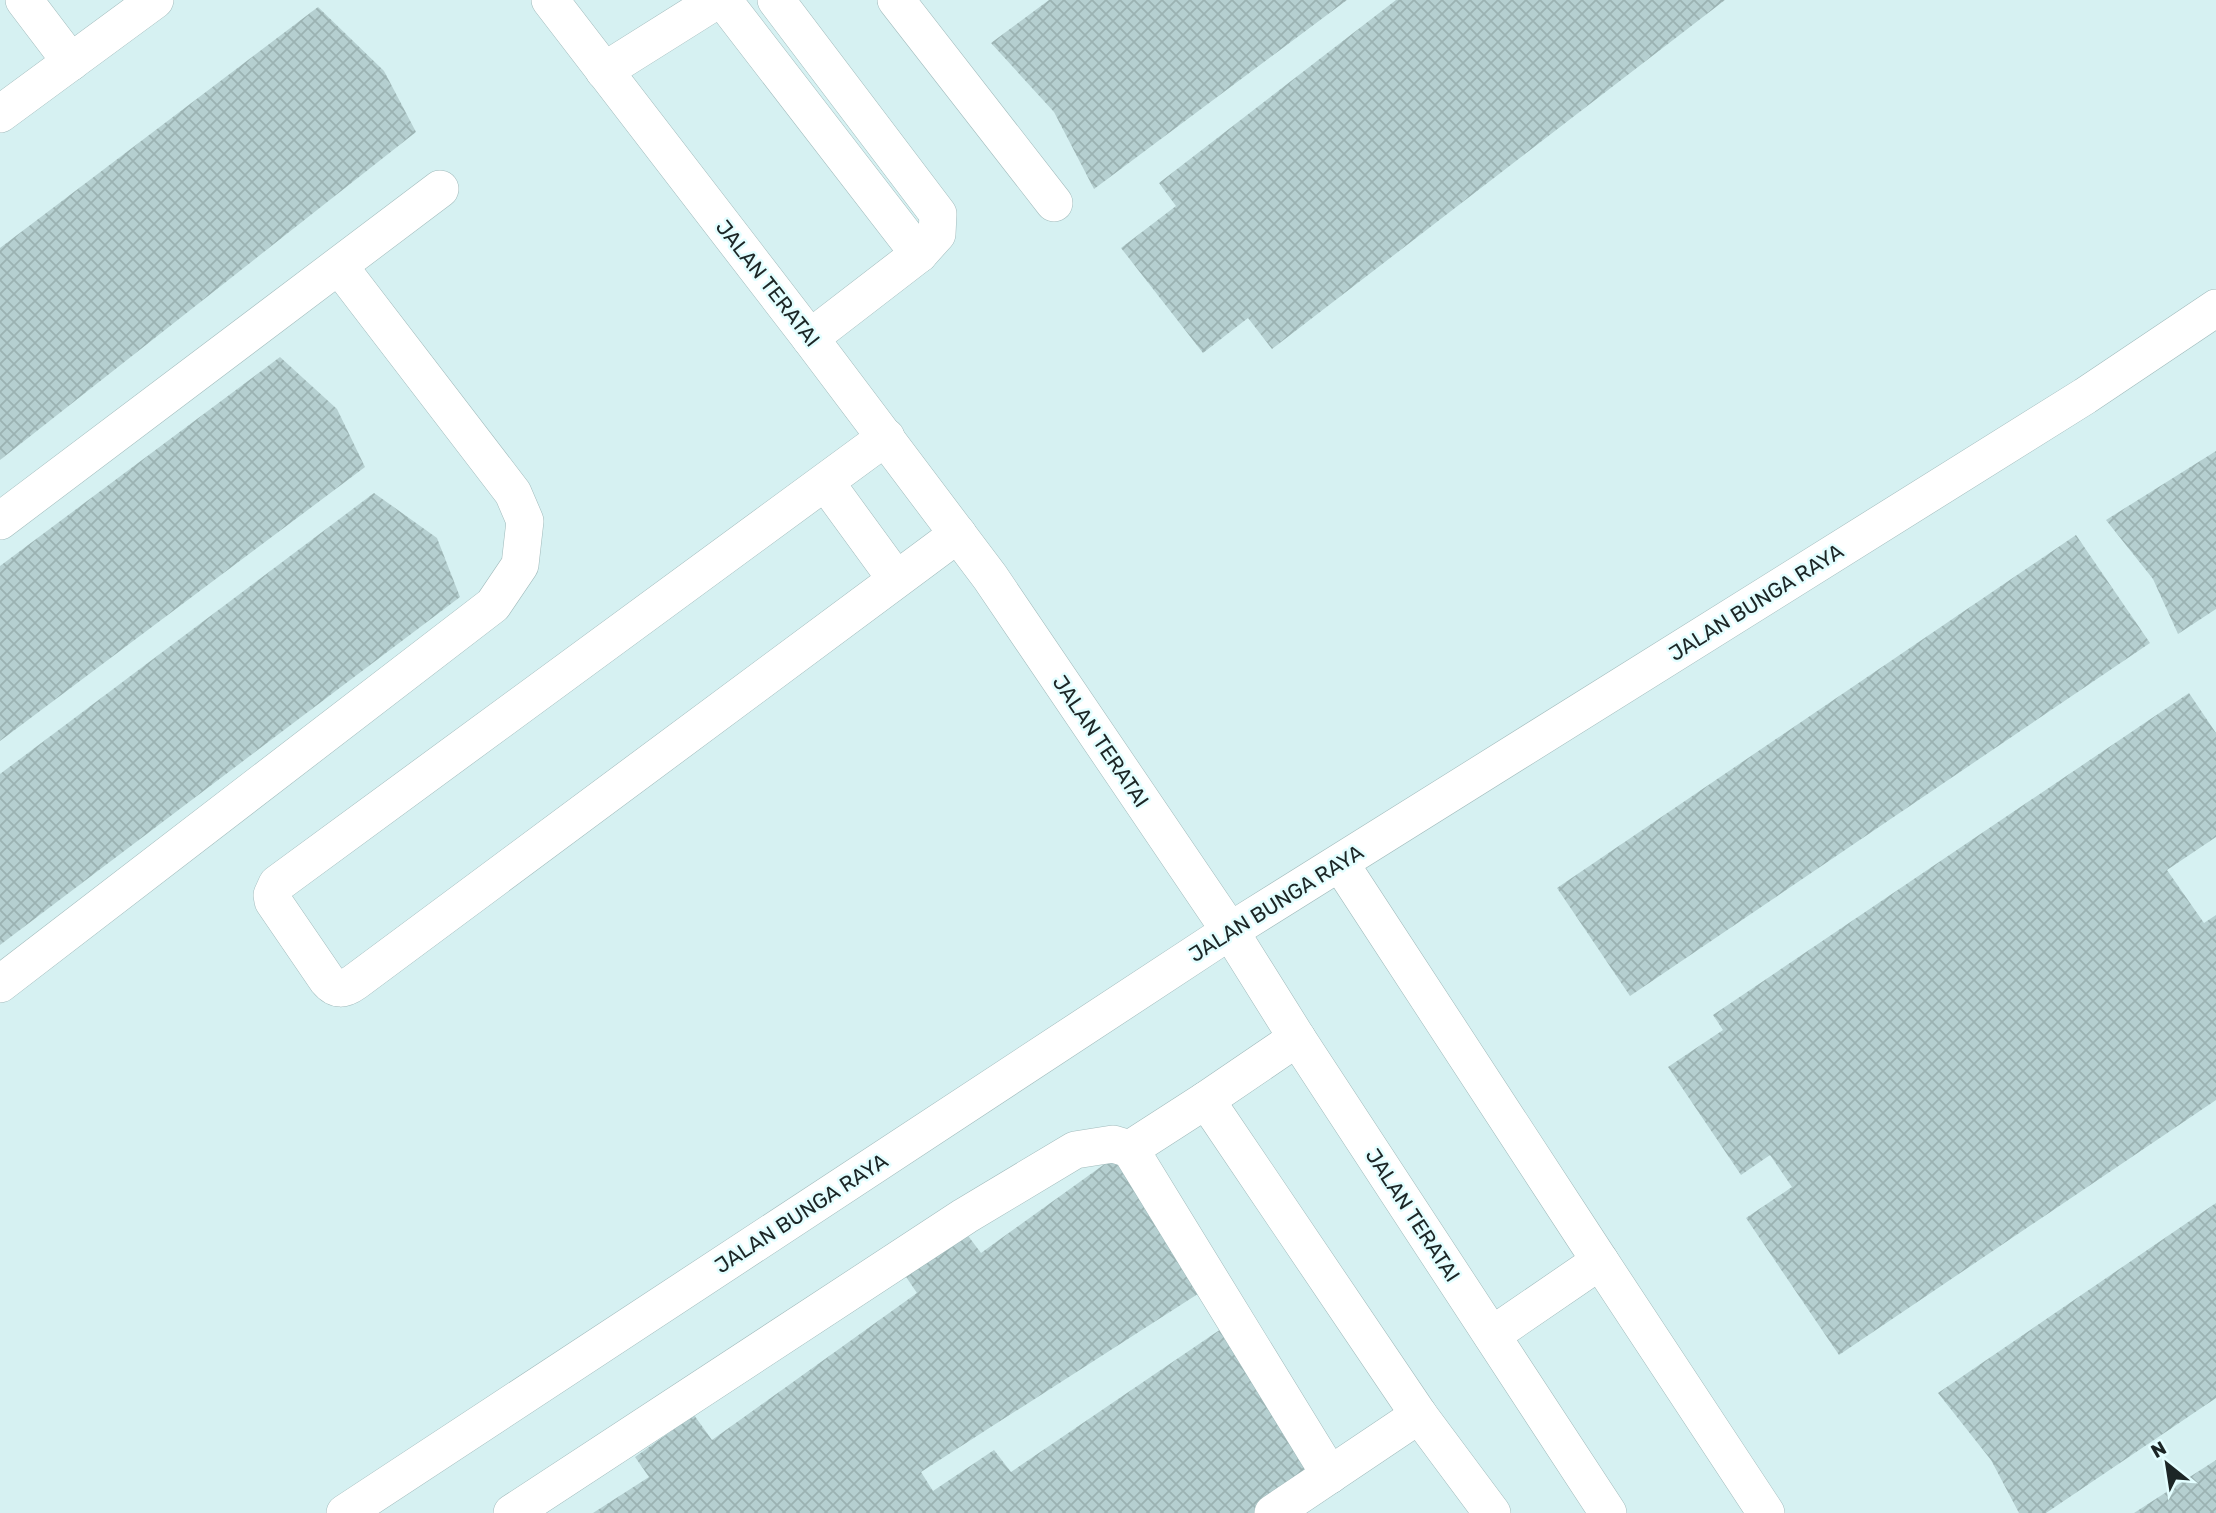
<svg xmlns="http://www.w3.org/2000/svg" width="2216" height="1513" font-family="Rubik,sans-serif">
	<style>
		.building { fill: url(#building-cross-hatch) }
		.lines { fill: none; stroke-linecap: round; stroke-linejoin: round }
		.minor-casing { stroke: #a1bbbc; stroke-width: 38 }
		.minor { stroke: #fff; stroke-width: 37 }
		.labels { text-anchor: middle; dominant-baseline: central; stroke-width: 5; stroke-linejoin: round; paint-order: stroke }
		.street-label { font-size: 21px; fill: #1c2626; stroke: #e3feff }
	</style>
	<defs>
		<pattern id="building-cross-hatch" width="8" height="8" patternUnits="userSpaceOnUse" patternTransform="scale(1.75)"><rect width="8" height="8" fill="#b5cfd0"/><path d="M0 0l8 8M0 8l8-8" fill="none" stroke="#9bb2b2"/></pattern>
	</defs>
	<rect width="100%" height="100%" fill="#d6f1f2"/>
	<g class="building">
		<path d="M1049,0H1347L1094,189L1054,112L991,43Z"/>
		<path d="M1396,0H1725L1272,349L1248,318L1203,353L1121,248L1176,206L1159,183Z"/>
		<path d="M318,7L384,71L416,132L0,460V248Z"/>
		<path d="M280,357L337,409L365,467L0,741V566Z"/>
		<path d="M2216,451V609L2178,634L2153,579L2106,520Z"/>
		<path d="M374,493L437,538L460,597L0,945V774Z"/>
		<path d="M2076,535L2150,643L1630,996L1557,888Z"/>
		<path d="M2189,693L2216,733V837L2167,870L2204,923L2216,915V1100L1839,1355L1746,1218L1792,1187L1770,1155L1741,1175L1668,1067L1723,1030L1713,1015Z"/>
		<path d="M1113,1158L1204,1290L921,1472L933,1491L994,1450L1011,1472L1221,1329L1316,1474L1255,1513H593L649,1477L635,1457L694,1415L712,1440L917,1293L900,1268L960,1225L981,1253Z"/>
		<path d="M2216,1203V1398L2046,1513H2019L1991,1460L1938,1393Z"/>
		<path d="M2216,1460V1513H2134Z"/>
	</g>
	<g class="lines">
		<defs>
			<g id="minor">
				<path d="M24,0L71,62"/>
				<path d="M550,0L810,338L990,577L1230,931L1297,1038L1608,1513"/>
				<path d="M723,0L919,254"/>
				<path d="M776,0L938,214L937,234L919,254L810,338"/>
				<path d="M896,0L1054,203"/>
				<path d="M604,71L717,0"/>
				<path d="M0,114L155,0"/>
				<path d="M886,437L277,884L272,895L273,901L327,980C336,991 344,990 355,982L958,534"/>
				<path d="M826,483L896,579"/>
				<path d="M0,521L440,189"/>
				<path d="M1340,863L1600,1261L1492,1335"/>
				<path d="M0,984L493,605L520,565L525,521L513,493L339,266"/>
				<path d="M1297,1038L1206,1100L1130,1149L1330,1475"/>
				<path d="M1206,1100L1419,1415L1492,1513"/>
				<path d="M1600,1261L1766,1513"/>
				<path d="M345,1513L1230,931L2085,396L2216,308"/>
				<path d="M512,1513L965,1216L1075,1150L1113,1144L1130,1149"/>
				<path d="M1273,1513L1419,1415"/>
			</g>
		</defs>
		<use href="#minor" class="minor-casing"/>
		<use href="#minor" class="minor"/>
	</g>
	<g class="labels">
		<g class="street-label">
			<text transform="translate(768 283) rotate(52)">JALAN TERATAI</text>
			<text transform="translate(1756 602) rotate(-32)">JALAN BUNGA RAYA</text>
			<text transform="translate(1101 741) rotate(56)">JALAN TERATAI</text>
			<text transform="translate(1276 903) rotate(-32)">JALAN BUNGA RAYA</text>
			<text transform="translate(801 1213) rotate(-33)">JALAN BUNGA RAYA</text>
			<text transform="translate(1413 1215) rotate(57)">JALAN TERATAI</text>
		</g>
	</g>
	<g transform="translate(2167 1464) rotate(330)" stroke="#e3feff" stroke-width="5" paint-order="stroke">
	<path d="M0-5L12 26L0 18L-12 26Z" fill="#1c2626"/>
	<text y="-10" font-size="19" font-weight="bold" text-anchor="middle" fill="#1c2626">N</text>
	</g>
</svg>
